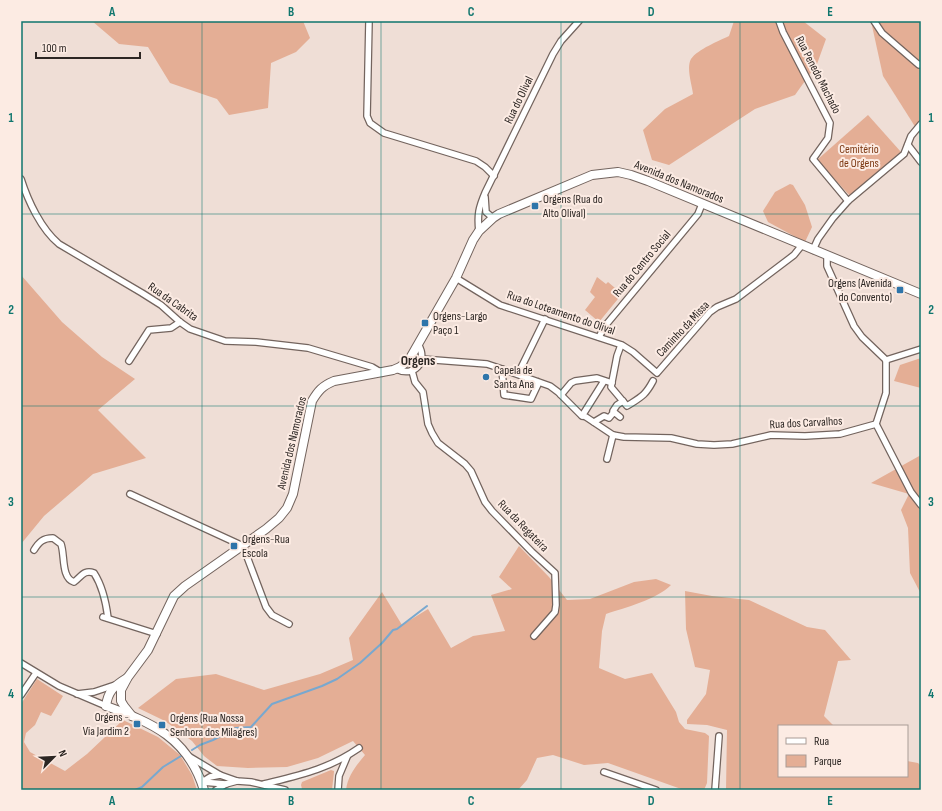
<svg xmlns="http://www.w3.org/2000/svg" width="942" height="811" font-family="'Sofia Sans Condensed',sans-serif">
	<style>
		.green { fill: #e4ae95 }
		.lines { fill: none; stroke-linecap: round; stroke-linejoin: round }
		.stream { stroke: #78a8cf; stroke-width: 2 }
		.street-casing { stroke: #73645e; stroke-width: 8 }
		.secondary-casing { stroke: #73645e; stroke-width: 10 }
		.street { stroke: #fff; stroke-width: 5.5 }
		.secondary { stroke: #fff; stroke-width: 8 }
		.grid { fill: none; stroke: #0f766e; stroke-width: 1; stroke-opacity: 0.55 }
		.poi-dot { fill: #2e75aa; stroke: #fcebe3; stroke-width: 1.5 }
		.labels { text-anchor: middle; dominant-baseline: central; stroke-width: 4; stroke-linejoin: round; paint-order: stroke }
		.street-label { font-size: 12px; fill: #2c2623; stroke: #fcebe3 }
		.park-label { font-size: 12px; fill: #7c3812; stroke: #fcebe3 }
		.poi-label { font-size: 12px; fill: #2c2623; stroke: #fcebe3; text-anchor: start }
		.quarter-label { font-size: 14px; font-weight: bold; fill: #2c2623; stroke: #fcebe3 }
		.neatline { fill: none; stroke: #0f766e; stroke-width: 1.5 }
		.grid-label { font-size: 13px; text-anchor: middle; font-weight: bold; fill: #0f766e }
	</style>
	<rect width="100%" height="100%" fill="#efded6"/>
	<g class="green">
		<path d="M92,21H303L310,38L296,52L271,63L268,108L229,115L217,99L170,83L148,47L119,44Z"/>
		<path d="M734,21H803L826,39L817,64L795,95L755,109L669,165L652,160L643,130L665,109L693,94C692,85 686,68 691,59C698,49 719,41 729,36Z"/>
		<path d="M871,21H921V136L883,76Z"/>
		<path d="M868,115L901,152L851,197L817,160Z"/>
		<path d="M790,184L793,185L805,205L812,227L805,242L768,222L763,211L775,192Z"/>
		<path d="M21,275L62,322L102,357L135,379L98,410L146,458L93,474L44,516L21,544Z"/>
		<path d="M597,277L606,284L608,282L622,294L599,322L585,310L595,297L590,292Z"/>
		<path d="M921,358V388L894,381L900,365Z"/>
		<path d="M921,455V594L910,573L908,528L901,510L909,494L871,483Z"/>
		<path d="M519,546L549,577L567,600L590,599L634,582L656,579L671,585C658,599 624,608 606,614L602,631L599,668L625,679L652,673L676,712L679,722L685,729L705,733L709,736L707,783L704,790H684L608,763L584,765L553,755L537,758L527,780L518,790H346C348,775 356,766 365,755L353,741L318,758L287,767L248,768L217,766L204,756L192,741L165,721L138,708L176,679L216,674L264,690L320,674L353,660L349,638L382,592L402,625L428,609L451,648L473,636L505,631L491,595L512,589L499,577Z"/>
		<path d="M685,591L712,596L749,600L807,627L825,630L851,660L838,661L824,716L834,726H779V776H907V761L918,763L921,766V790H726L727,730L707,725L687,724V720L706,694L710,670L695,667L686,629Z"/>
		<path d="M37,679L63,696L51,716L41,712L35,725L26,733L24,742L30,752L65,771L87,754L123,720L158,737L180,755L192,775L197,790H21V704Z"/>
		<path d="M331,770L334,771V772L332,790L302,789L301,785L302,782Z"/>
	</g>
	<g class="lines">
		<g class="stream">
			<path d="M192,750L200,745L213,740L236,728L251,727L272,704L322,686L337,679L360,663L382,643L393,630L397,629L427,606"/>
			<path d="M135,790L142,787L163,767L181,756"/>
		</g>
		<defs>
			<g id="street">
				<path d="M369,21L367,116L370,123L384,133L476,161L485,167L494,176"/>
				<path d="M779,21L783,32L830,123L828,138L813,159L848,201"/>
				<path d="M874,21L882,33L919,65L921,64"/>
				<path d="M908,145L921,162"/>
				<path d="M21,179C28,201 41,229 59,244L142,293L161,305L180,322L190,329L225,341L256,342L308,348L372,367L382,373"/>
				<path d="M485,197L486,212L493,218"/>
				<path d="M479,231C477,215 479,207 485,193L553,54L561,41L579,21"/>
				<path d="M813,250L818,239L833,218L848,201L904,154L911,136L921,124"/>
				<path d="M827,256V266L854,326L862,337L886,360"/>
				<path d="M456,278L500,305L622,345L633,352L657,373L710,312L717,307L736,299L794,255L802,245"/>
				<path d="M599,337L605,326L698,214L702,204"/>
				<path d="M621,345L617,356L611,387L627,406C641,397 645,396 653,381"/>
				<path d="M422,359L487,364L502,369"/>
				<path d="M886,360L921,349"/>
				<path d="M129,361L149,330L171,328L180,322"/>
				<path d="M396,369C414,378 429,362 418,344"/>
				<path d="M412,371L415,382L423,392L428,424L432,433L438,443L465,464L471,471L485,502L492,511L532,552L555,573L556,605L555,612L534,636"/>
				<path d="M518,374L545,319"/>
				<path d="M539,382L531,399L504,395L502,369L550,386L558,392L581,415L586,417L613,435L624,437L671,438L697,444L714,445L732,444L771,435L805,436L840,434L876,424"/>
				<path d="M561,395L571,383L575,381L597,378L612,383"/>
				<path d="M614,412L613,411L617,405L623,401"/>
				<path d="M582,416L604,381"/>
				<path d="M594,422L604,416L609,418L614,412L620,417"/>
				<path d="M876,424L911,492L921,505"/>
				<path d="M876,424L886,393V360"/>
				<path d="M607,459L613,435"/>
				<path d="M130,494L243,546L266,607L272,615L289,624"/>
				<path d="M34,550C39,542 43,538 53,538L61,544C65,555 61,578 74,582C81,577 84,569 94,573C103,587 106,602 108,618"/>
				<path d="M103,617L157,634"/>
				<path d="M21,663L59,686L106,706"/>
				<path d="M77,694L94,692L115,685"/>
				<path d="M21,695L36,673"/>
				<path d="M190,757L220,775"/>
				<path d="M604,772L656,790"/>
				<path d="M202,782L210,777L220,775L237,781L251,782L285,790"/>
				<path d="M202,782L226,784"/>
				<path d="M264,784C300,775 329,769 359,748"/>
				<path d="M216,790L226,784L237,781"/>
				<path d="M338,790L339,776L347,757"/>
				<path d="M715,790L719,736"/>
			</g>
			<g id="secondary">
				<path d="M106,706C153,723 188,738 204,790"/>
				<path d="M106,706C108,691 114,686 127,678"/>
				<path d="M132,716L124,706L121,701V690L128,677L148,650L174,596L185,586L266,529L279,518L287,508L293,494L312,401C318,391 322,386 334,381L393,370L400,367L409,360L456,278L473,240L479,231L493,218L499,214L592,175L618,172L631,175L648,181L921,294"/>
			</g>
		</defs>
		<use href="#street" class="street-casing"/>
		<use href="#secondary" class="secondary-casing"/>
		<use href="#street" class="street"/>
		<use href="#secondary" class="secondary"/>
	</g>
	<path class="grid" d="M202,21V790M381,21V790M561,21V790M740,21V790M21,214H921M21,406H921M21,597H921"/>
	<g class="poi-dot">
		<rect x="531" y="202" width="8" height="8" rx="2"/>
		<rect x="896" y="286" width="8" height="8" rx="2"/>
		<rect x="421" y="319" width="8" height="8" rx="2"/>
		<circle cx="486" cy="377" r="4"/>
		<rect x="230" y="542" width="8" height="8" rx="2"/>
		<rect x="133" y="720" width="8" height="8" rx="2"/>
		<rect x="158" y="721" width="8" height="8" rx="2"/>
	</g>
	<g class="labels">
		<g class="street-label">
			<text transform="translate(818 75) rotate(63)">Rua Penedo Machado</text>
			<text transform="translate(519 100) rotate(-64)">Rua do Olival</text>
			<text transform="translate(679 182) rotate(22)">Avenida dos Namorados</text>
			<text transform="translate(642 264) rotate(-50)">Rua do Centro Social</text>
			<text transform="translate(173 302) rotate(35)">Rua da Cabrita</text>
			<text transform="translate(561 313) rotate(19)">Rua do Loteamento do Olival</text>
			<text transform="translate(683 329) rotate(-47)">Caminho da Missa</text>
			<text transform="translate(806 423) rotate(-3)">Rua dos Carvalhos</text>
			<text transform="translate(292 443) rotate(-77)">Avenida dos Namorados</text>
			<text transform="translate(523 526) rotate(46)">Rua da Regateira</text>
		</g>
		<g class="park-label">
			<text x="859" y="149">Cemitério<tspan x="859" dy="14">de Orgens</tspan></text>
		</g>
		<g class="poi-label">
			<text x="543" y="199">Orgens (Rua do<tspan x="543" dy="14">Alto Olival)</tspan></text>
			<text x="892" y="283" text-anchor="end">Orgens (Avenida<tspan x="892" dy="14">do Convento)</tspan></text>
			<text x="433" y="316">Orgens-Largo<tspan x="433" dy="14">Paço 1</tspan></text>
			<text x="494" y="370">Capela de<tspan x="494" dy="14">Santa Ana</tspan></text>
			<text x="242" y="539">Orgens-Rua<tspan x="242" dy="14">Escola</tspan></text>
			<text x="129" y="717" text-anchor="end">Orgens -<tspan x="129" dy="14">Via Jardim 2</tspan></text>
			<text x="170" y="718">Orgens (Rua Nossa<tspan x="170" dy="14">Senhora dos Milagres)</tspan></text>
		</g>
		<g class="quarter-label">
			<text x="418" y="360">Orgens</text>
		</g>
	</g>
	<rect width="942" height="811" fill="none" stroke="#fcebe3" stroke-width="44"/>
	<rect x="778" y="725" width="130" height="52" fill="#fcebe3" stroke="#a99c96"/>
	<rect x="786" y="738" width="20" height="6" fill="#ffffff" stroke="#a99c96"/>
	<text x="814" y="745" font-size="12" fill="#2c2623">Rua</text>
	<rect x="786" y="755" width="20" height="12" fill="#e4ae95" stroke="#a99c96"/>
	<text x="814" y="765" font-size="12" fill="#2c2623">Parque</text>
	<g transform="translate(54 757) rotate(66)" stroke="#fcebe3" stroke-width="3" paint-order="stroke">
	<path d="M0-3L7 15L0 10L-7 15Z" fill="#2c2623"/>
	<text y="-6" font-size="11" font-weight="bold" text-anchor="middle" fill="#2c2623">N</text>
	</g>
	<path d="M36 52v6h104v-6" fill="none" stroke="#2c2623" stroke-width="2"/>
	<text x="42" y="52" font-size="12" fill="#2c2623" stroke="#fcebe3" stroke-width="3" paint-order="stroke">100 m</text>
	<rect x="22" y="22" width="898" height="767" class="neatline"/>
	<g class="grid-label">
		<text x="112" y="16">A</text>
		<text x="291" y="16">B</text>
		<text x="471" y="16">C</text>
		<text x="651" y="16">D</text>
		<text x="830" y="16">E</text>
		<text x="11" y="122">1</text>
		<text x="931" y="122">1</text>
		<text x="11" y="314">2</text>
		<text x="931" y="314">2</text>
		<text x="11" y="506">3</text>
		<text x="931" y="506">3</text>
		<text x="11" y="698">4</text>
		<text x="931" y="698">4</text>
		<text x="112" y="805">A</text>
		<text x="291" y="805">B</text>
		<text x="471" y="805">C</text>
		<text x="651" y="805">D</text>
		<text x="830" y="805">E</text>
	</g>
</svg>
